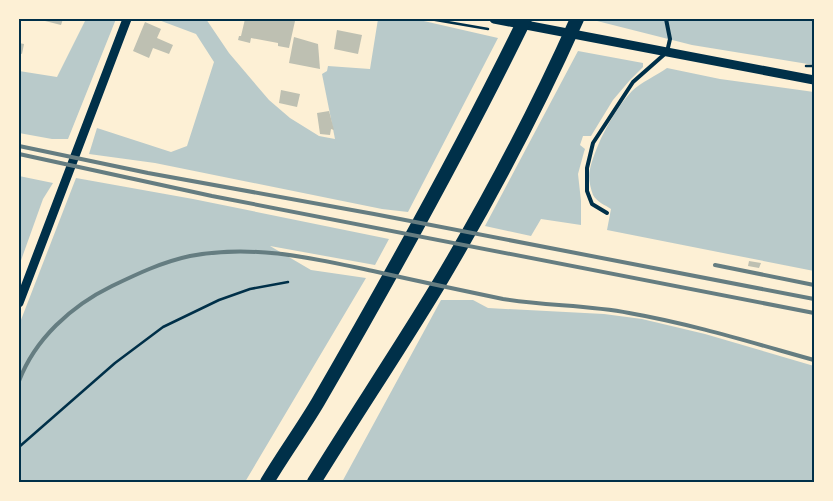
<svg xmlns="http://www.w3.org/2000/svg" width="833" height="501" font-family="Barlow,sans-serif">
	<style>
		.green { fill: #b9caca }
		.building { fill: #bec0b2 }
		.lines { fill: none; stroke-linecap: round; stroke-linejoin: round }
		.path { stroke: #003049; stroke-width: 2.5 }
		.service { stroke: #003049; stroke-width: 4 }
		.tertiary { stroke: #003049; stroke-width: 9 }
		.motorway { stroke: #003049; stroke-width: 14 }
		.rail { stroke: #657d81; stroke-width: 4 }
		.neatline { fill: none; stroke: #003049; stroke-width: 2 }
	</style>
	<rect width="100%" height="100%" fill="#fdf0d5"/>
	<g class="green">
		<path d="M86,19H116L68,139H52L19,133V71L57,77Z"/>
		<path d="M156,19H206L229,53L269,100L290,118L319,136L335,139L322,74L327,71L328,66L370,69L378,19H415L498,38L408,212L382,209L155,163L89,154L97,128L171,152L187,146L214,62L196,34Z"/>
		<path d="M598,19H814V65L692,45L597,21Z"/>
		<path d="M578,51L643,63V67L630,80L613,100L591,136H583L580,145L585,149L584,152L578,174L581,201V225L541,219L531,236L485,226Z"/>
		<path d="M667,68L720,79L814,92V271L607,230L611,209C605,205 597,202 593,195C590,187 588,177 590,169C596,144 614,110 632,91C640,83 657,75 667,68Z"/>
		<path d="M19,176L53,183L43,199L19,266Z"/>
		<path d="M76,178L193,199L389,239L375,265L270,246L311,270L366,278L245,482H19V325Z"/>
		<path d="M441,300H473L488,308L604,314L642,319L705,334L814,366V482H342Z"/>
	</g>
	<g class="building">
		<path d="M37,19H63L61,25Z"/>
		<path d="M245,19H284L295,21L289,48L278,46V43L251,38L250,43L238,40L239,36H241Z"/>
		<path d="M145,22L161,29L157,38L173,45L169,54L153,48L149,58L133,51Z"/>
		<path d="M337,30L362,35L358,54L334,49Z"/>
		<path d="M294,37L318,44L320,69L289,63Z"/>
		<path d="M19,43L24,44L22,54L19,53Z"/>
		<path d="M281,90L300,94L297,107L279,103Z"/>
		<path d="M329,111L334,130L331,129L330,135L320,134L317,113Z"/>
		<path d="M749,261L761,263L759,268L748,266Z"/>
	</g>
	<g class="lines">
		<g class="path">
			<path d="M430,19L488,29"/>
			<path d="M806,66H814"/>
			<path d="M19,447L115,363L163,327L219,300L250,289L288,282"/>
		</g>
		<path class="service" d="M607,213L592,204L587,191V168L593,143L633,82L667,52L670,39L666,19"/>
		<g class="tertiary">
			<path d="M494,19L814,80"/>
			<path d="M19,303L127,19"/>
		</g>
		<g class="motorway">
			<path d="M267,482C283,455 302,429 318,402C391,276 461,150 525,19"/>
			<path d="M314,482C354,417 397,353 437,287C489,200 536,111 577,19"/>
		</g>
		<g class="rail">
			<path d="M19,146L148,173L374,214L814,299"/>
			<path d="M19,154L212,196L814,313"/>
			<path d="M715,265L814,285"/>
			<path d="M19,381C35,339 71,306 112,286C137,274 162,262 190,256C253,244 312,258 373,271C417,281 460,290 503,299C545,306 587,305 629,313C692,324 753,343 814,360"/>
		</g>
	</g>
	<rect width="833" height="501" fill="none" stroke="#fdf0d5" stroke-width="40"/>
	<rect x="20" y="20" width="793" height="461" class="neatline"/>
</svg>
